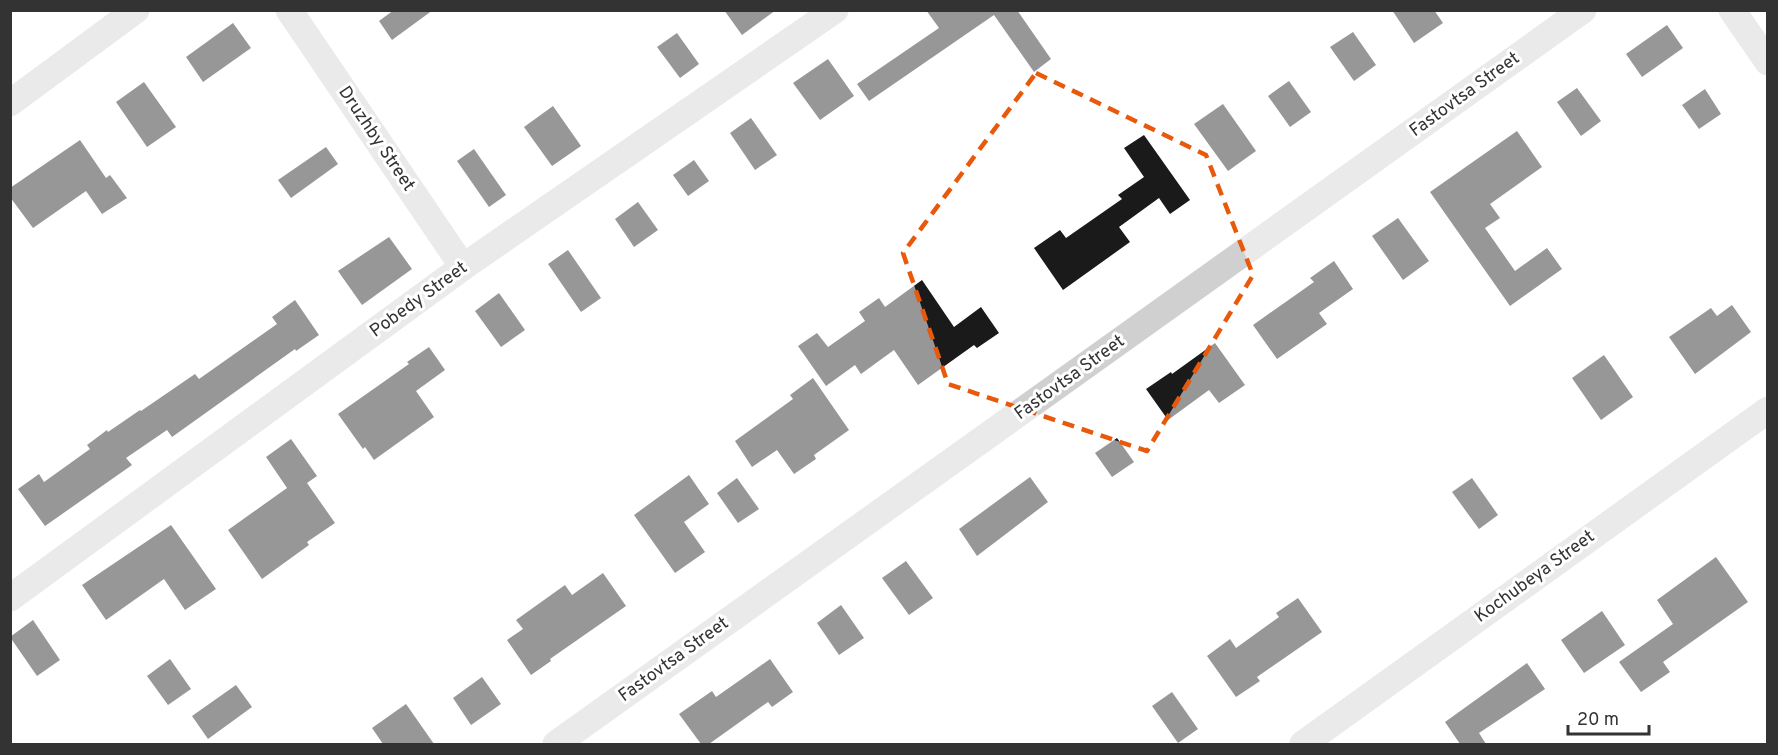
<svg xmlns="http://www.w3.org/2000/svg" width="1778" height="755" font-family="Overpass,sans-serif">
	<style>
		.building { fill: #1a1a1a }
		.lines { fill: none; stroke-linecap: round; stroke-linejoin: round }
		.minor { stroke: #d0d0d0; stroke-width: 27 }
		.marked { fill: none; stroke: #e8590c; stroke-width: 4.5; stroke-dasharray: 12 8; stroke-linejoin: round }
		.labels { text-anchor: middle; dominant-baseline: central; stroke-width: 6; stroke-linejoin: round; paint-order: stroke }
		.street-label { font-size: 18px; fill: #333; stroke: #fff }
	</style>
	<rect width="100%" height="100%" fill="#fff"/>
	<g class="building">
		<path d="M394,10H433L392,40L379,21Z"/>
		<path d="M724,10H776L742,35Z"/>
		<path d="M926,10H1017L1051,59L1034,72L994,15L869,101L857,84L939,28Z"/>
		<path d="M1392,10H1434L1443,23L1414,43Z"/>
		<path d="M233,23L251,48L203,82L186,57Z"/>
		<path d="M1667,25L1683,48L1642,77L1626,54Z"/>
		<path d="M1353,32L1376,65L1354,81L1330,47Z"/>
		<path d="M677,33L699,64L680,78L657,47Z"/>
		<path d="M828,59L854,96L820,120L793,83Z"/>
		<path d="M1289,81L1311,112L1290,127L1268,96Z"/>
		<path d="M144,82L176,127L147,147L116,102Z"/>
		<path d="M1577,88L1601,121L1581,136L1557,102Z"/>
		<path d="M1705,89L1721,114L1699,129L1682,105Z"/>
		<path d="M1223,104L1256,151L1228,171L1194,124Z"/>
		<path d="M553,106L581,146L552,166L524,127Z"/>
		<path d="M751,118L777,155L755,170L730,133Z"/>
		<path d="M1517,131L1542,167L1490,204L1500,218L1485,228L1515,271L1547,248L1562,269L1510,306L1430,192Z"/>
		<path d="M1144,135L1190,200L1170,214L1159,198L1119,227L1130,242L1063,290L1034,248L1060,230L1066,238L1122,199L1118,195L1144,177L1124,148Z"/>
		<path d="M80,140L106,178L110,175L127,198L102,214L86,191L33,228L10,197V188Z"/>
		<path d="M326,147L338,164L291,198L278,180Z"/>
		<path d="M474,149L506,195L489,207L457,161Z"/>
		<path d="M694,160L709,181L688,196L673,175Z"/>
		<path d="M638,202L658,230L634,247L615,219Z"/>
		<path d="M1398,218L1429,261L1403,280L1372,236Z"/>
		<path d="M389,237L412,269L362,305L338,271Z"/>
		<path d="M568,250L601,298L581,312L548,264Z"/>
		<path d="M1334,261L1353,289L1319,313L1327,324L1277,359L1253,325L1314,282L1310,278Z"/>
		<path d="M922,280L954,327L981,307L999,333L977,348L974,345L918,385L894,350L861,374L855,365L826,386L798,346L817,333L828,347L865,321L859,312L879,298L885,307Z"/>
		<path d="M499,293L525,330L501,347L475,311Z"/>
		<path d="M295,300L319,335L296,351L295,349L172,437L167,430L126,458L132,465L45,526L18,489L39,474L44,482L90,449L87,445L107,430L108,432L140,410L141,411L195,374L199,379L277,324L272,317Z"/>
		<path d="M1732,305L1751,332L1695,374L1669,337L1711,308L1717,316Z"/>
		<path d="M1215,343L1245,385L1219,403L1209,390L1168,420L1146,389L1171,372L1172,374Z"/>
		<path d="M429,347L445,370L416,391L434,417L374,460L365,447L363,449L338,414L409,364L407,362Z"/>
		<path d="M1604,355L1633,397L1601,420L1572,378Z"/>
		<path d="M813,378L849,430L814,455L816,459L794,474L777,450L752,467L735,441L793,399L790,395Z"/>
		<path d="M1117,438L1134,462L1112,477L1095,453Z"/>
		<path d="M291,439L317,476L307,483L335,523L307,542L309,545L262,579L228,530L287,488L266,457Z"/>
		<path d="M689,475L709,504L684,522L705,552L675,573L634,515Z"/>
		<path d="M1030,477L1048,502L977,556L959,529Z"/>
		<path d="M737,478L759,509L738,523L717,493Z"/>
		<path d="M1472,478L1498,515L1479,529L1452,492Z"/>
		<path d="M171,525L216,589L185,610L164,579L106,620L82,585Z"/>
		<path d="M1716,557L1748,602L1663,662L1670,672L1641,692L1619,662L1673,624L1657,600Z"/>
		<path d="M906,561L933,598L909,615L882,578Z"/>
		<path d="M603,573L626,606L550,659L551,661L531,675L507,640L523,629L516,620L565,585L572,595Z"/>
		<path d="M1298,598L1322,632L1257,677L1260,681L1236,697L1207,656L1230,639L1236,648L1279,617L1276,613Z"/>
		<path d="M841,605L864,638L839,655L817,623Z"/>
		<path d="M1602,611L1625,645L1584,673L1561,640Z"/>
		<path d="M33,620L60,660L37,676L10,637Z"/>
		<path d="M170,659L191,689L168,705L147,676Z"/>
		<path d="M770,659L793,692L772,707L768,702L709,744H701L679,714L712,691L716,697Z"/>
		<path d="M1527,663L1545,689L1479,733L1486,744H1460L1445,722Z"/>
		<path d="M482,677L501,704L471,725L453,698Z"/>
		<path d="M236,685L252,707L208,739L192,716Z"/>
		<path d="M1172,692L1198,729L1178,743L1152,706Z"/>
		<path d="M406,704L434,744H383L372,728Z"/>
	</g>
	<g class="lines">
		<g class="minor">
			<path d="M289,10L463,267"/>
			<path d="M1732,10L1768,62"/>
			<path d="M10,103L136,10"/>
			<path d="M10,598L463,267L835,10"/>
			<path d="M556,744L1583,10"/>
			<path d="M1303,744L1768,410"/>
		</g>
	</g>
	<path d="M0 0H1778V755H0ZM1036,73L1206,155L1253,275L1147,451L948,384L903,253Z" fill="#fff" fill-opacity=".55" fill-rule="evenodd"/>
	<path class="marked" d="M1036,73L1206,155L1253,275L1147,451L948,384L903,253Z"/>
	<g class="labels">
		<g class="street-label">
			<text transform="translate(1465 95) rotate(-36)">Fastovtsa Street</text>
			<text transform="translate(376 139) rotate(56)">Druzhby Street</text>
			<text transform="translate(419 300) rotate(-36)">Pobedy Street</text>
			<text transform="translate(1070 378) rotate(-36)">Fastovtsa Street</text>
			<text transform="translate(1535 577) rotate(-36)">Kochubeya Street</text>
			<text transform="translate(674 660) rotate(-36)">Fastovtsa Street</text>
		</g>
	</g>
	<rect width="1778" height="755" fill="none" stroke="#333333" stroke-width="24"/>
	<path d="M1568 725v9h81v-9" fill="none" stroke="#333333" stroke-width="3"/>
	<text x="1577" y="725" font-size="18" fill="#333333" stroke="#ffffff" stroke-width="4.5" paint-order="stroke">20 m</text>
</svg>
